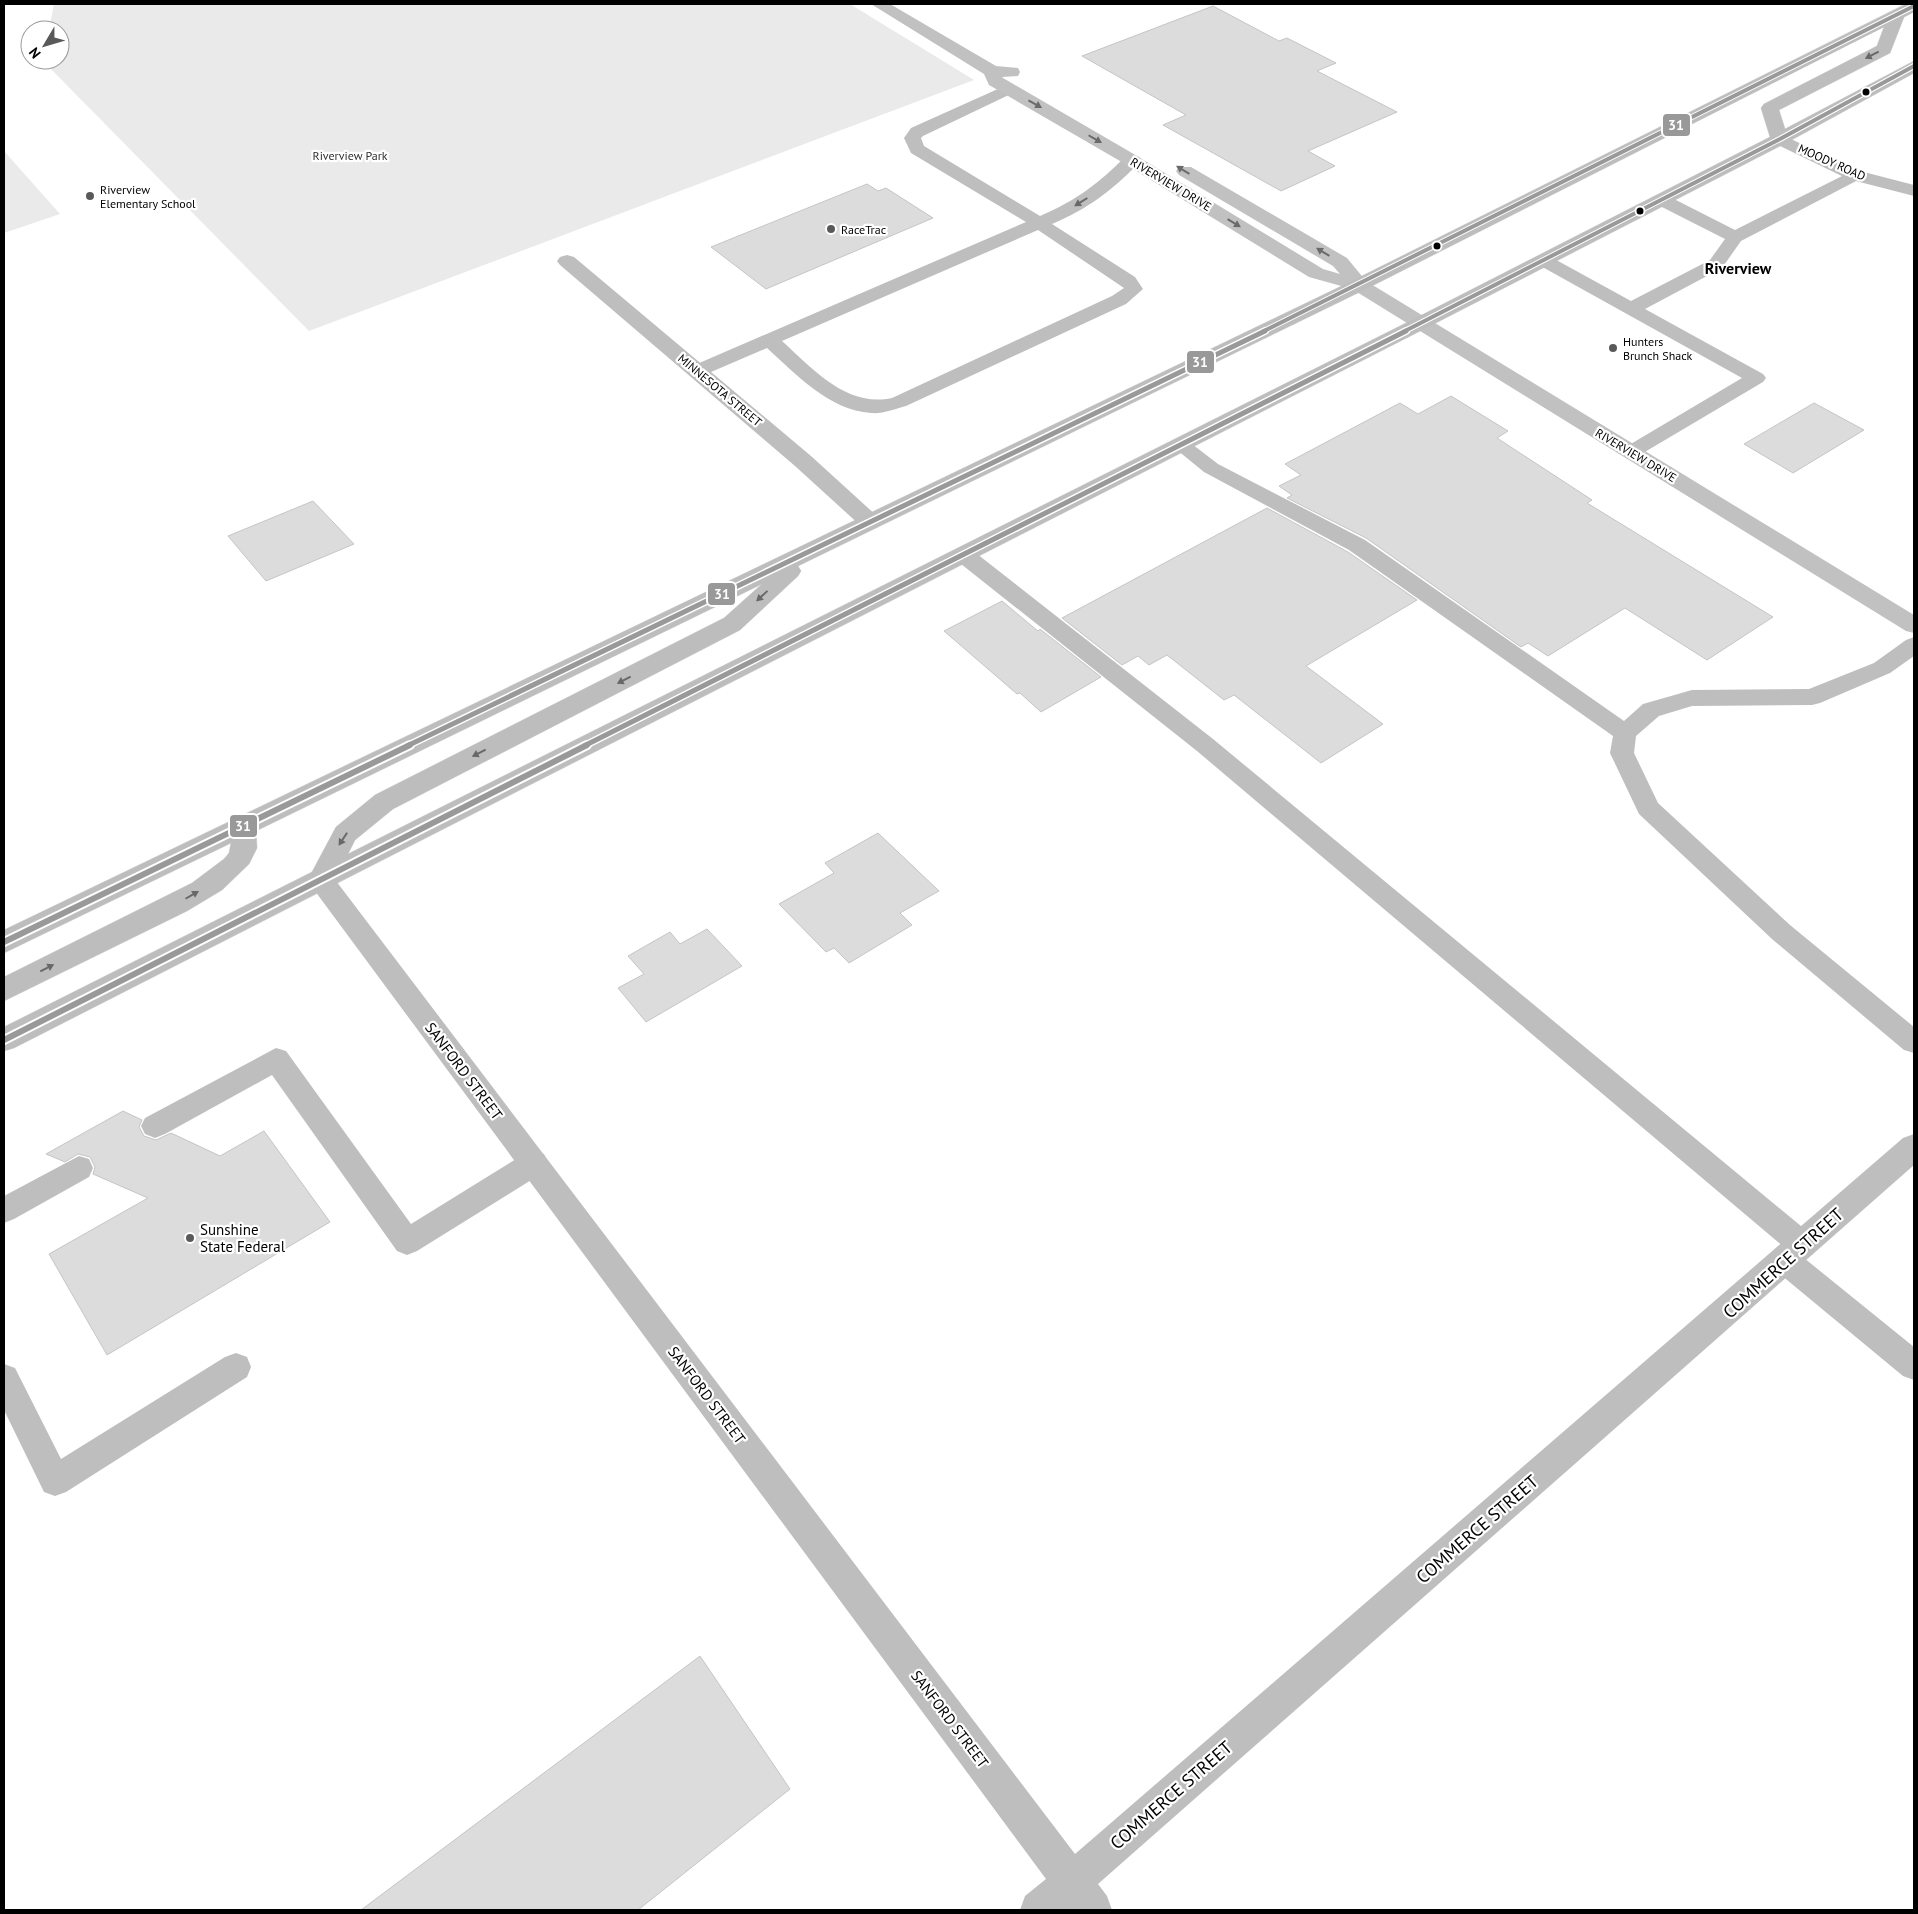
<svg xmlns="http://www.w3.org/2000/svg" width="1918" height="1914" font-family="'PT Sans',sans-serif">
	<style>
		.green { fill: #eaeaea }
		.building { fill: #dcdcdc; stroke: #c5c5c5 }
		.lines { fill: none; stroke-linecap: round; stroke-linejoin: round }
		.primary-casing { stroke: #dbdbdb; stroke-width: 1 }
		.lane { fill: #bebebe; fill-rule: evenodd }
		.street { fill: #bebebe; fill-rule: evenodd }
		.secondary { fill: #c1c1c1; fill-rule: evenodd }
		.primary { fill: #bdbdbd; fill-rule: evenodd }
		.bus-1-far2-casing { stroke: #fff; stroke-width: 6 }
		.bus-1-far1-casing { stroke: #fff; stroke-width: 8 }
		.bus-1-casing { stroke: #fff; stroke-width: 10 }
		.bus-1-far2 { stroke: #999; stroke-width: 4 }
		.bus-1-far1 { stroke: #999; stroke-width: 5 }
		.bus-1 { stroke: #999; stroke-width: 6 }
		.oneway { fill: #686868 }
		.oneway2 { fill: #6a6a6a }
		.bus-dot { fill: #000; stroke: #fff; stroke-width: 2 }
		.poi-dot { fill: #595959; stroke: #fff; stroke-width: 2 }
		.labels { text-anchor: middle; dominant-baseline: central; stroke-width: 4.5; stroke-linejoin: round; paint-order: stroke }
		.far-park-label { font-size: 12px; fill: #2f2f2f; stroke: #fff }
		.far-street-label { font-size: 12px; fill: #000; stroke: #fff }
		.far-poi-label { font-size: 12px; fill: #000; stroke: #fff; text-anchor: start }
		.street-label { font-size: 15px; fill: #000; stroke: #fff }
		.poi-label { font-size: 15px; fill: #000; stroke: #fff; text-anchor: start }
		.far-district-label { font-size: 16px; font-weight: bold; fill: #000; stroke: #fff }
		.near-street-label { font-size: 18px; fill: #000; stroke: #fff }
		.line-badge { stroke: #fff; stroke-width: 2 }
		.badge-label { font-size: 14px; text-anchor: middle; font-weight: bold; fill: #fff }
	</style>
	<rect width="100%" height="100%" fill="#fff"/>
	<g class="green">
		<path d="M54,4H850L974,80L309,331L42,60H60V30H49Z"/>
		<path d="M4,151L60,214L4,233Z"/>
	</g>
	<g class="building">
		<path d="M1213,6L1279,41L1287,38L1336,63L1317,71L1397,112L1308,151L1335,166L1281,191L1163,125L1186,115L1082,56Z"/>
		<path d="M867,184L878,191L886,188L933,218L766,289L711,247Z"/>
		<path d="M1451,396L1508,431L1497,438L1592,500L1587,503L1773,617L1707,660L1625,608L1548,656L1528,643L1521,647L1366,538L1287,498L1292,495L1279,486L1301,475L1285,464L1400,403L1418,414Z"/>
		<path d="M1814,403L1864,430L1793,473L1744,444Z"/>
		<path d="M313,501L354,544L266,581L228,536Z"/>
		<path d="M1267,508L1348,552L1417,600L1306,666L1383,724L1321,763L1234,695L1224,700L1167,655L1149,665L1138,656L1122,665L1062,618Z"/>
		<path d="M1002,601L1038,631L1040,629L1101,677L1041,712L1020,693L1017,694L944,631Z"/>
		<path d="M878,833L939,891L900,913L912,925L849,963L834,948L826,952L779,904L834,873L825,863Z"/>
		<path d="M707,929L742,966L646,1022L618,988L644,974L628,956L670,932L680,944Z"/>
		<path d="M123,1111L142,1120L139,1127L144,1136L156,1140L171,1133L220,1156L264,1131L330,1222L107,1355L49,1254L148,1198L93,1174L95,1167L90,1157L78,1154L65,1162L46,1154Z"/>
		<path d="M700,1656L790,1789L638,1910H361Z"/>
	</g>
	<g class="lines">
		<defs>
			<path id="primary" d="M1906,4H1914V12L1904,17L1890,53L1779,110L1785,129L1914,61V73L1786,143L1428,327L14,1048L4,1051V1027L312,872L336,827L375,795L724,618L762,584L256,831L257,848L249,864L222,890L187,911L4,1001V977L192,883L224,859L229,853L231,843L4,953V930L1352,281ZM1884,27L1877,46L1764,104L1761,108L1770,137L1414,319L348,854L355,840L393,809L740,630L798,576L801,571L798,566L1366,289Z"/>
		</defs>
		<use href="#primary" class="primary-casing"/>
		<g class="lane">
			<path d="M1009,84L1017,89L1015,92L923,136L921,138L924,146L1040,216C1077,200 1098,184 1126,156H1138L1141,160L1138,164C1110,192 1089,208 1052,224L1135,277L1143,289L1126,304L906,406C895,409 883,414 871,413C829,410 797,375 767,348L704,375H690L687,371L690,367L1026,222L911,153L904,138L911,128ZM1038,230L1124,288L1112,296L892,398C847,408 813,369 782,341Z"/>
			<path d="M1854,170L1860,171L1863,175L1860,179L1741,241L1722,268L1645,309L1763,374L1766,378L1763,382L1638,456L1631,458L1624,456L1621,452L1624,448L1742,378L1537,264L1534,260L1537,256H1549L1631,301L1710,260L1725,239L1656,204L1653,200L1656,196H1668L1735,230Z"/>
			<path d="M1181,439L1188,441L1218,464L1365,540L1624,721L1643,704L1692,690L1809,689L1874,663L1906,640L1914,637V656L1890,673L1820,703L1812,705L1692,706L1659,716L1636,736L1634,753L1658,803L1790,925L1914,1027V1053L1904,1050L1772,939L1639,814L1610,753L1613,736L1349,550L1204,472L1171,445L1174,441Z"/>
			<path d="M964,548L972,550L1213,739L1813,1236L1818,1245L1813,1254L1804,1258L1914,1347V1380L1903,1376L1775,1270L1771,1261L1775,1252L1785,1248L1197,751L956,560L953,555L956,550Z"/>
			<path d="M276,1048L286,1051L411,1224L524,1154L534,1151L544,1154L548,1163L544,1172L417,1251L407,1255L397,1251L272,1075L165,1134L155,1138L145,1134L141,1126L145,1118Z"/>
			<path d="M79,1156L89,1159L93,1168L89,1177L14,1219L4,1223V1196Z"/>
			<path d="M236,1353L247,1357L251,1367L247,1377L66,1492L55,1496L44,1492L4,1410V1364L15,1368L61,1459L225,1357Z"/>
		</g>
		<g class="street">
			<path d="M1780,134L1860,171L1914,185V196L1848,179L1774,143L1771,139L1774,135Z"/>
			<path d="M567,255L574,257L811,456L878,517L881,522L878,527L870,529L862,527L795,466L560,265L557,261L560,257Z"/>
			<path d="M321,870L330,873L1075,1854L1903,1138L1914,1134V1165L1098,1884L1107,1896L1112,1910H1020L1025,1896L1046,1879L312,887L308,880L312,873Z"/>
		</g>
		<path class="secondary" d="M871,4H890L996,66L1018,68L1020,72L1018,76L1002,77L1003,78L1132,153L1323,269L1340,274L1333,266L1179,175L1176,171L1179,167H1191L1347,258L1366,281L1914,615V633L1906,631L1352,289L1309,277L1120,161L989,85L984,74Z"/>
		<use href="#primary" class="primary"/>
		<defs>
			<g id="bus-1-far2">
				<path d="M1262,332L1914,6"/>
				<path d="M1403,332L1780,139L1914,66"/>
			</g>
			<g id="bus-1-far1">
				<path d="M407,746L1265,331"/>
				<path d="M584,746L1406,331"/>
			</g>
			<g id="bus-1">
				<path d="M4,942L410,745"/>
				<path d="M4,1040L587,745"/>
			</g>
		</defs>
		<use href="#bus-1-far2" class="bus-1-far2-casing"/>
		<use href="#bus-1-far1" class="bus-1-far1-casing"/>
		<use href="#bus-1" class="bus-1-casing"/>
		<use href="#bus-1-far2" class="bus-1-far2"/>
		<use href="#bus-1-far1" class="bus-1-far1"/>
		<use href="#bus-1" class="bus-1"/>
	</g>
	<defs><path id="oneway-solid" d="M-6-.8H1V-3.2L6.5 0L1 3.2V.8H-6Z" transform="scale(1.25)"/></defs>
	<g class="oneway">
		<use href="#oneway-solid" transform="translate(1872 55) rotate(153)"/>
		<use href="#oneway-solid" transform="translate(1081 202) rotate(148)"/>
		<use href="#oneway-solid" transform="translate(762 596) rotate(137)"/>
		<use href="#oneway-solid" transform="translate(624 680) rotate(153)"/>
		<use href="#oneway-solid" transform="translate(479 753) rotate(153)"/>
		<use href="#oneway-solid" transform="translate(343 839) rotate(123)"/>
		<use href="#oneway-solid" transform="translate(192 895) rotate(-30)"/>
		<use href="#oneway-solid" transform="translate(47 968) rotate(-27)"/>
	</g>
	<g class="oneway2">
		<use href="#oneway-solid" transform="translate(1035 104) rotate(29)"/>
		<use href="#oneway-solid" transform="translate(1095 139) rotate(30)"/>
		<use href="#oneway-solid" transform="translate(1183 170) rotate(-149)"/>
		<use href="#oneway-solid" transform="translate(1234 223) rotate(31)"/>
		<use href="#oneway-solid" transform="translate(1323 252) rotate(-149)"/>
	</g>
	<g class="bus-dot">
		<circle cx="1866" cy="92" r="4.5"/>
		<circle cx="1640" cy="211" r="4.5"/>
		<circle cx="1437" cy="246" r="4.5"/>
	</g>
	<g class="poi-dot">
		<circle cx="90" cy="196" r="5"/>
		<circle cx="831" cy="229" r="5"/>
		<circle cx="1613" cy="348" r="5"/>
		<circle cx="190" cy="1238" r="5"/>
	</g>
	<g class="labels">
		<g class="far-park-label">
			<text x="350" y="155">Riverview Park</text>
		</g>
		<g class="far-street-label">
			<text transform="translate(1832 162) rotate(24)">MOODY ROAD</text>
			<text transform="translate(1171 184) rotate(31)">RIVERVIEW DRIVE</text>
			<text transform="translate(720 390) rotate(40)">MINNESOTA STREET</text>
			<text transform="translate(1636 455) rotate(31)">RIVERVIEW DRIVE</text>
		</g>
		<g class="far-poi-label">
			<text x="100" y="189">Riverview<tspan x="100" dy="14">Elementary School</tspan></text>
			<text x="841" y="229">RaceTrac</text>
			<text x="1623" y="341">Hunters<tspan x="1623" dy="14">Brunch Shack</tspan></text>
		</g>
		<g class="street-label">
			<text transform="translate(464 1071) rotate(53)">SANFORD STREET</text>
			<text transform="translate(707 1395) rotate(53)">SANFORD STREET</text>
			<text transform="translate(950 1719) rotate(53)">SANFORD STREET</text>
		</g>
		<g class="poi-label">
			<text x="200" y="1229">Sunshine<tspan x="200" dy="17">State Federal</tspan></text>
		</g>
		<g class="far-district-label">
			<text x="1738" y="268">Riverview</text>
		</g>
		<g class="near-street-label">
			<text transform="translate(1783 1263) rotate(-42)">COMMERCE STREET</text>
			<text transform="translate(1477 1529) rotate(-41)">COMMERCE STREET</text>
			<text transform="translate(1171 1795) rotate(-41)">COMMERCE STREET</text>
		</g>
	</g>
	<g class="line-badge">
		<rect x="1662" y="113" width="29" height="24" rx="5" fill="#999"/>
		<rect x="1186" y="350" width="29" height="24" rx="5" fill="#999"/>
		<rect x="707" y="582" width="29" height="24" rx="5" fill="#999"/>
		<rect x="229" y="814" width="29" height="24" rx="5" fill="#999"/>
	</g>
	<g class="badge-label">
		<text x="1676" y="130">31</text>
		<text x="1200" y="367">31</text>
		<text x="722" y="599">31</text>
		<text x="243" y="831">31</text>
	</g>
	<rect width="1918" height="1914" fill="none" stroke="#000000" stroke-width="10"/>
	<g transform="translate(45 45) rotate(232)"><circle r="24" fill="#ffffff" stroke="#999999"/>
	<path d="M0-4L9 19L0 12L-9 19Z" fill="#595959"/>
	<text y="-8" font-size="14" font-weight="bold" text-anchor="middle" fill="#000000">N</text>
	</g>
</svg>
